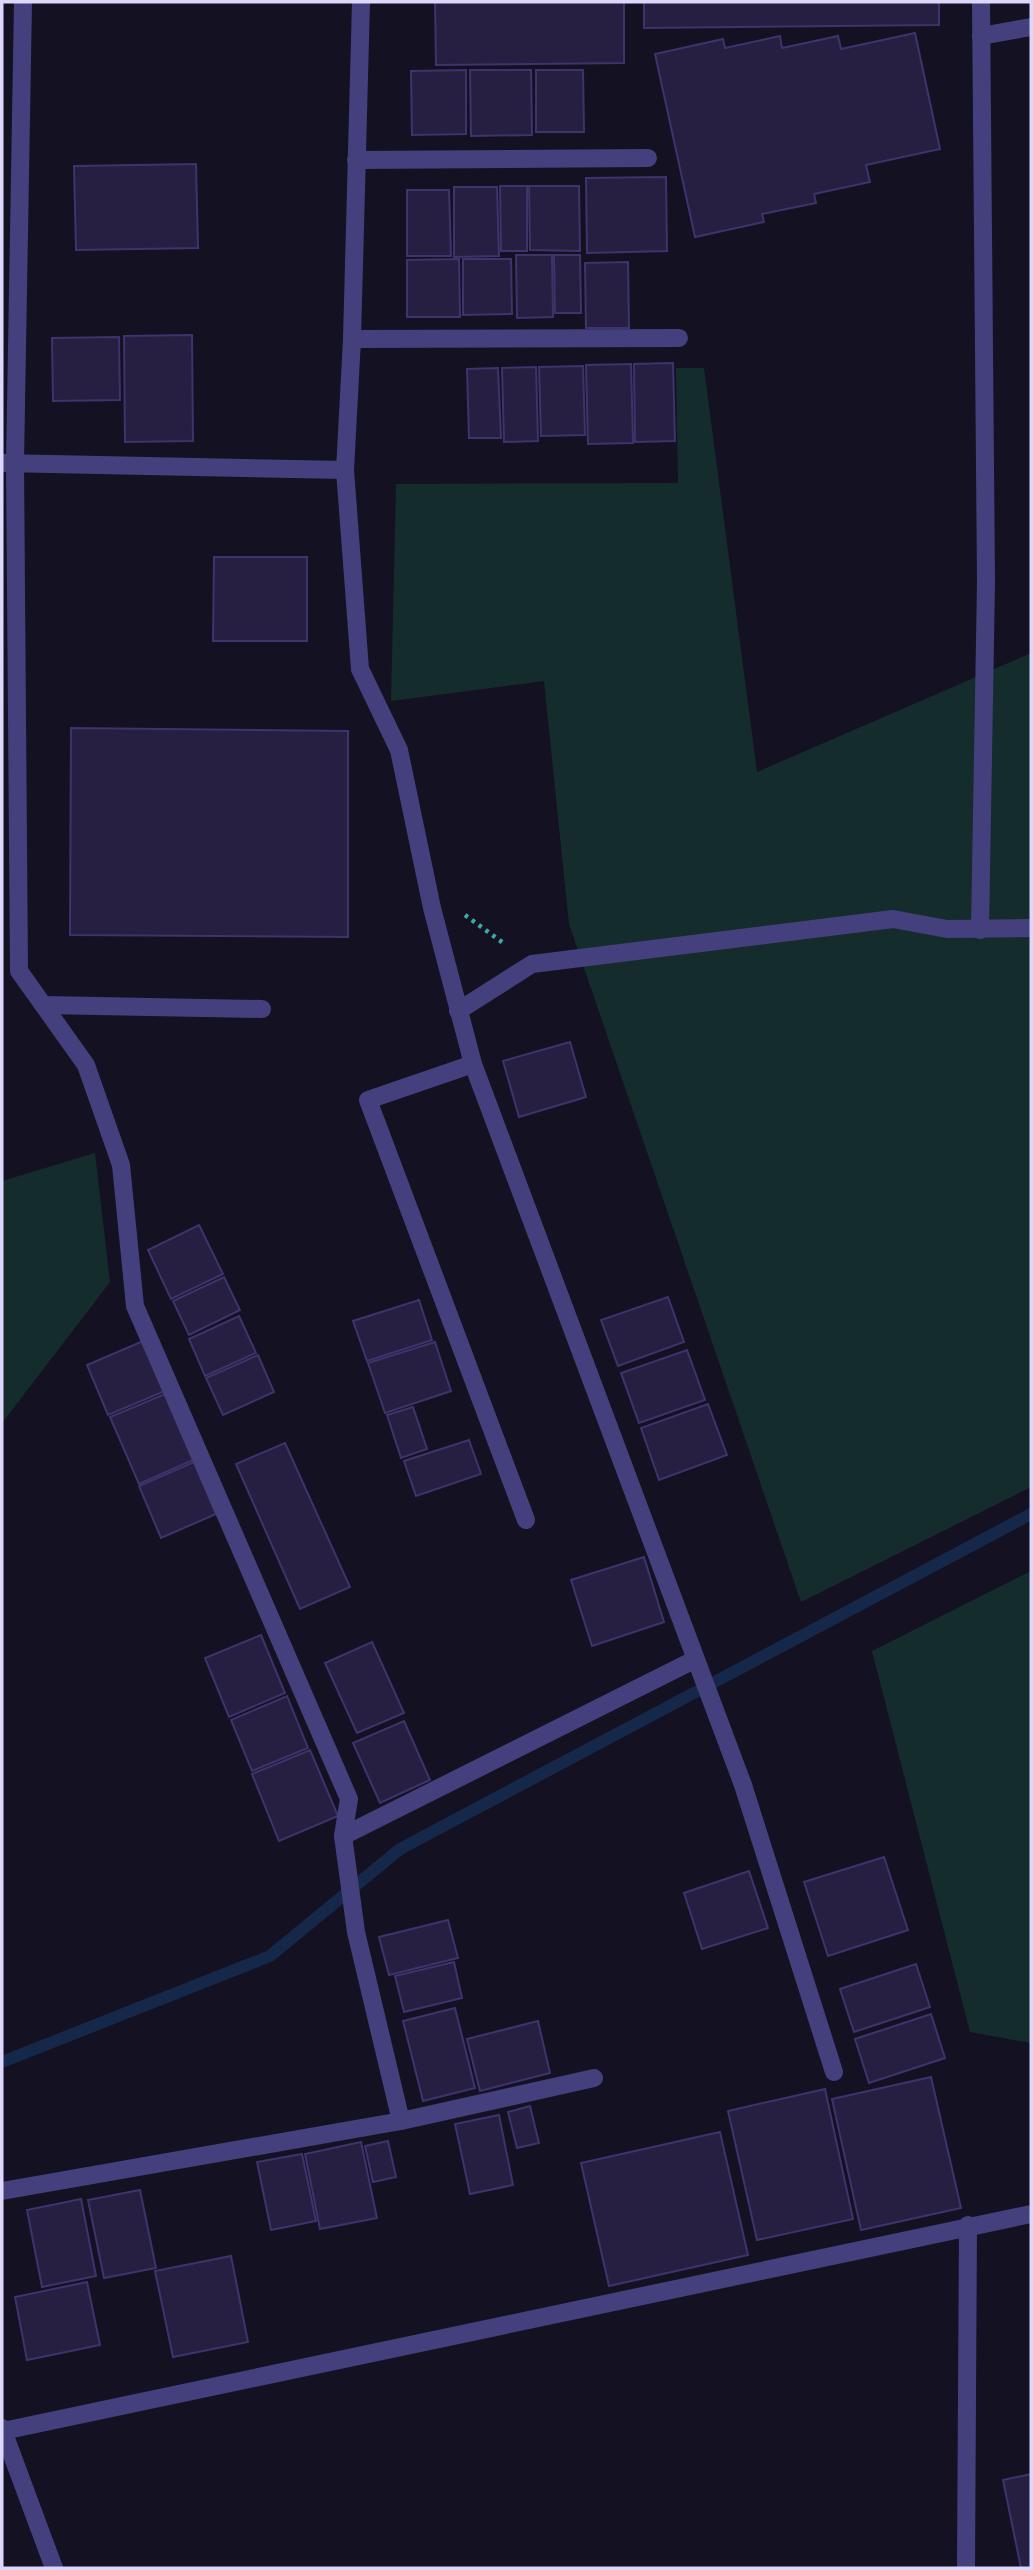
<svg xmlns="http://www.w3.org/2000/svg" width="1033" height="2570" font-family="Barlow,sans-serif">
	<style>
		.green { fill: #142d2c }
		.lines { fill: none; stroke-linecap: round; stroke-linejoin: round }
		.stream { stroke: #152849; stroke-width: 12 }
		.building { fill: #271f42; stroke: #3f336c; stroke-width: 2 }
		.path { stroke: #3baba6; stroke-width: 4.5; stroke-dasharray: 3.5 5; stroke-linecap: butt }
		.service { stroke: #44407d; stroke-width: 18 }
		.minor { stroke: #44407d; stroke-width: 18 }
	</style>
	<rect width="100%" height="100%" fill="#141123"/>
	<g class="green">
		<path d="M676,368H704L757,772L1031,653V1487L801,1602L569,924L544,681L391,701L396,484L678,483Z"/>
		<path d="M95,1153L110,1282L2,1423V1181Z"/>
		<path d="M1031,1571V2043L970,2032L872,1651Z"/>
	</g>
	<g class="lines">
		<path class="stream" d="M2,2062L270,1956L400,1849L1031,1514"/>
	</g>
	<g class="building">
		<path d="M435,2H624V63L436,65Z"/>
		<path d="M644,2H939V25L644,28Z"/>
		<path d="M915,33L940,149L866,165L870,182L814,194L816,203L762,214L764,222L695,237L655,54L723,39L725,48L780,36L782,48L838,36L841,49Z"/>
		<path d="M466,70V134L412,135L411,71Z"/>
		<path d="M470,70H531L532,135L471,136Z"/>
		<path d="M536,70H583L584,132H536Z"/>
		<path d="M196,164L198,248L76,250L74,166Z"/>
		<path d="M666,177L667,251L587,253L586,178Z"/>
		<path d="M500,186H527V251H501Z"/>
		<path d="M529,186H579L580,251L530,250Z"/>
		<path d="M454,187H497L499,256L454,257Z"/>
		<path d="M407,190H449L451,256H407Z"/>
		<path d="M516,255H552L553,317L517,318Z"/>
		<path d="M554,255H580L581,313H555Z"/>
		<path d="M459,259L460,317H407V260Z"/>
		<path d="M463,259H511L512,314L463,315Z"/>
		<path d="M628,262L629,328H586L585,263Z"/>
		<path d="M192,335L193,441L125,442L124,336Z"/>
		<path d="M119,337L120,400L53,401L52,338Z"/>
		<path d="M673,363L675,441L635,442L634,364Z"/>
		<path d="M631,364L633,443L588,444L586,365Z"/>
		<path d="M583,366L585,435L541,436L539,367Z"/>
		<path d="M536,367L538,441L504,442L502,368Z"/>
		<path d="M498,368L501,438H469L467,369Z"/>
		<path d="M214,557H307V641H213Z"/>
		<path d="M71,728L348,731V937L70,935Z"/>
		<path d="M570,1042L586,1097L519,1117L503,1061Z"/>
		<path d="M199,1225L223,1274L171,1299L148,1250Z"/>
		<path d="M224,1277L240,1310L189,1335L173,1301Z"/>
		<path d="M668,1297L684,1342L618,1366L601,1320Z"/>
		<path d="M419,1300L432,1340L367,1361L353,1321Z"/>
		<path d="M239,1316L256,1353L205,1376L189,1339Z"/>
		<path d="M143,1341L165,1391L108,1415L87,1365Z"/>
		<path d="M435,1342L451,1391L385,1413L368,1363Z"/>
		<path d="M687,1350L705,1400L639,1423L621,1373Z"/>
		<path d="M258,1355L274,1392L223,1415L206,1378Z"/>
		<path d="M165,1394L193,1460L139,1484L110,1417Z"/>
		<path d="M708,1404L727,1455L659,1480L641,1428Z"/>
		<path d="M413,1407L427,1449L401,1458L387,1415Z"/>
		<path d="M469,1440L481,1474L416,1496L404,1461Z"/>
		<path d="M285,1443L350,1587L300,1609L236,1464Z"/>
		<path d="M194,1462L216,1514L161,1538L139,1486Z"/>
		<path d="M644,1557L664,1622L592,1646L571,1580Z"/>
		<path d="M261,1635L285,1693L229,1717L205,1658Z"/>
		<path d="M372,1642L404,1713L357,1733L325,1663Z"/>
		<path d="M287,1696L308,1748L252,1771L231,1720Z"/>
		<path d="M404,1721L430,1780L380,1803L353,1743Z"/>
		<path d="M310,1750L338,1816L279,1841L252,1774Z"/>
		<path d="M884,1857L908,1930L828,1956L804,1882Z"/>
		<path d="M749,1871L768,1928L702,1949L684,1893Z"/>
		<path d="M448,1920L458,1958L389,1975L379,1937Z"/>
		<path d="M454,1962L462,1998L404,2012L395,1976Z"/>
		<path d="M916,1964L930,2007L854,2032L840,1989Z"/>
		<path d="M455,2008L475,2088L423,2101L403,2021Z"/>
		<path d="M931,2014L945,2058L869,2083L855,2039Z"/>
		<path d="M538,2021L550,2073L480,2091L467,2039Z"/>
		<path d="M931,2077L961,2208L861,2230L832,2099Z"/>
		<path d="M825,2089L853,2219L757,2240L728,2111Z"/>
		<path d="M530,2106L539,2143L517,2148L508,2112Z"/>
		<path d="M499,2115L513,2185L470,2194L455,2124Z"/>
		<path d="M720,2132L748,2255L609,2286L581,2163Z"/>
		<path d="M388,2141L396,2177L373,2182L365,2146Z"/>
		<path d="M361,2142L377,2218L320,2229L305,2154Z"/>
		<path d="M302,2154L316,2221L271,2230L257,2162Z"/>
		<path d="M140,2190L156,2268L104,2278L88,2200Z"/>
		<path d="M81,2199L96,2276L42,2287L27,2210Z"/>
		<path d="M231,2256L248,2342L173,2357L155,2271Z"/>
		<path d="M87,2282L100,2345L27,2360L15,2297Z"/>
		<path d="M1031,2474V2568H1021L1003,2480Z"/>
	</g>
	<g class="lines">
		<path class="path" d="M465,915L506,945"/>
		<path class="service" d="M44,1005L262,1009"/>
		<g class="minor">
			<path d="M981,36L1031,27"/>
			<path d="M356,160L648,158"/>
			<path d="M352,339L679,338"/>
			<path d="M2,463L345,470L352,339L361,2"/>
			<path d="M345,470L360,669L399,750L432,908L473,1064L743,1785L834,2072"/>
			<path d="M980,930L986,582L981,2"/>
			<path d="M458,1011L532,964L893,919L947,929L1031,928"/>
			<path d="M473,1064L368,1100L526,1520"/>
			<path d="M343,1836L694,1660"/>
			<path d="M401,2121L594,2078"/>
			<path d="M2,2191L401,2121L356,1932L343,1836L349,1799L135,1306L121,1165L86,1065L19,971L15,463L23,2"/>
			<path d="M2,2428L54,2568"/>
			<path d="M3,2431L1031,2214"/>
			<path d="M966,2568L968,2225"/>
		</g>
	</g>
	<rect width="1033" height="2570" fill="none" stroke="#dcd7fb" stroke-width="7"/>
</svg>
